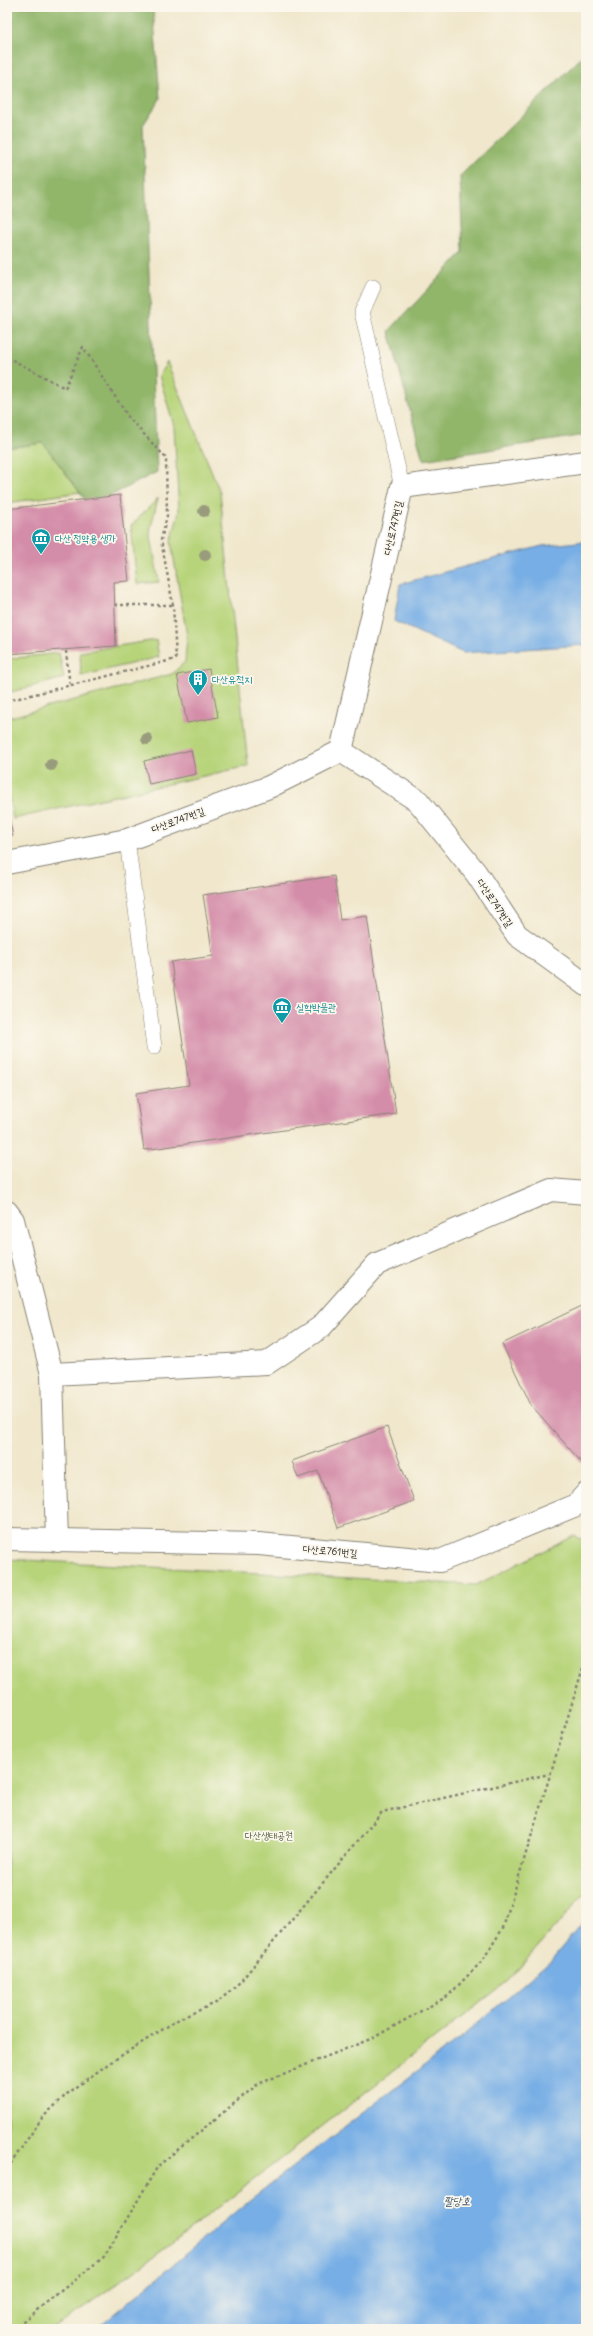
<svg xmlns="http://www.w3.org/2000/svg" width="593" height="2336" font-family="Delius,'Poor Story',sans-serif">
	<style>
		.green { fill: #b7d47a; stroke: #6a784b }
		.forest { fill: #91b66a; stroke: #566943 }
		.water { fill: #77aee5; stroke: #4a6580 }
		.building { fill: #d48da9 }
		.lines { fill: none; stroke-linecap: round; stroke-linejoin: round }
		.lane-casing { stroke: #868274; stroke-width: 16 }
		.street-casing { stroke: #868274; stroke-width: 24 }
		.path { stroke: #868274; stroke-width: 2.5; stroke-dasharray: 3 3; stroke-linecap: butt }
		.lane { stroke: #fff; stroke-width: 15 }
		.street { stroke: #fff; stroke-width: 22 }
		.tree { fill: #999b7d }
		.labels { text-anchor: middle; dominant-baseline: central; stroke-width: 3.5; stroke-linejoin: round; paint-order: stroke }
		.street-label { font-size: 10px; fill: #1c1c1c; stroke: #fbf7ec }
		.culture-label { font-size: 10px; fill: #0d838f; stroke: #fbf7ec; text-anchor: start }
		.park-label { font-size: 10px; fill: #525c3d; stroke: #fbf7ec }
		.water-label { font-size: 11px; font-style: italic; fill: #40566c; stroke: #fbf7ec }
	</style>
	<rect width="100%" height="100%" fill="#fbf7ec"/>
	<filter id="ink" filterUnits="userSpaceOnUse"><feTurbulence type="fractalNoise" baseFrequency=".025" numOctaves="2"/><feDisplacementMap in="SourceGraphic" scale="8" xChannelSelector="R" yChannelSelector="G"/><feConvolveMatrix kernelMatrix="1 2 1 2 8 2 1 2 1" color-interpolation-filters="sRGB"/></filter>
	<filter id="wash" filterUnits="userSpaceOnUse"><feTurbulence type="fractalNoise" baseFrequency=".012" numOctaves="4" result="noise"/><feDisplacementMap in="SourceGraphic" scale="16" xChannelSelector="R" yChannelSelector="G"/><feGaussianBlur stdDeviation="0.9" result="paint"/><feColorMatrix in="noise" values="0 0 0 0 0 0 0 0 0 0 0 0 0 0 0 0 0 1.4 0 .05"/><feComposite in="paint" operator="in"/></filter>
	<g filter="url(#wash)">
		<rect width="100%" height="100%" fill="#f0e7cc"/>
		<g class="green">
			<path d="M167,362L220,492L248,766L13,819L7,786V718L172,674L185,662L187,636L171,542L179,512L174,426L159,375Z"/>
			<path d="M43,443L80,492L7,503V448Z"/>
			<path d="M158,498L150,531L159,582L137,584L131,526Z"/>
			<path d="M156,640L159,657L81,676L80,652Z"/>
			<path d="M59,653L64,678L7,693V659Z"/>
			<path d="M574,1536L586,1541V1892L508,1981L178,2239L54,2329H7V1559L476,1585Z"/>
		</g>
		<g class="forest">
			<path d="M7,7H153L160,99L143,125L157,472L90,506L43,443L7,448Z"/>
			<path d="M586,53V435L423,460L389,331L463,252L460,176Z"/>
		</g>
		<g class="water">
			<path d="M586,541V645L463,653L394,621L400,584L542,546Z"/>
			<path d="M586,1919V2329H97L247,2202L464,2035L551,1960Z"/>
		</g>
		<g id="blocks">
			<g class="building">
				<path d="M120,495L129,581L114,582L116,646L7,654V509Z"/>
				<path d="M209,669L218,717L187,723L177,675Z"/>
				<path d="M191,750L196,774L149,784L144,761Z"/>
				<path d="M7,810L13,836L7,838Z"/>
				<path d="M334,876L340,920L367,916L396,1114L144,1150L136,1093L189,1085L171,962L213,956L203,895Z"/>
				<path d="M586,1304V1462L583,1464L531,1405L502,1344Z"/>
				<path d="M387,1427L414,1501L338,1528L318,1471L298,1478L292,1461Z"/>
			</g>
		</g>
	</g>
	<g filter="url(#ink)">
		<use href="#blocks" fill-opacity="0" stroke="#868274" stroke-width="1"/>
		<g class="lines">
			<defs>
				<g id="lane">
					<path d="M373,287L362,312L402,487"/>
					<path d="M127,840L154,1047"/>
				</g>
				<g id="street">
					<path d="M341,751L418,801L476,873L517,935L586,985"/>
					<path d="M7,863L127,840L269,787L341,751L402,487L586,462"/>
					<path d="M7,1212L13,1220L52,1374L57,1541"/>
					<path d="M52,1374L267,1363L321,1327L377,1264L551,1190L586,1193"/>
					<path d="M7,1539L259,1544L440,1561L576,1505L586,1494"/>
				</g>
			</defs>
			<use href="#lane" class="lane-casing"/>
			<use href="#street" class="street-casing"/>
			<g class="path">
				<path d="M7,357L65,388L83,347L129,418L166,458L167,516L161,540L173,605L176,659L7,701"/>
				<path d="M115,605H173"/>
				<path d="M66,651L70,686"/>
				<path d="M7,2169L42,2118L67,2094L108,2064L179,2019L218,2002L240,1982L382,1812L549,1774"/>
				<path d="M13,2329L105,2256L158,2166L258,2084L373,2038L448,1996L482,1961L503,1928L586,1658"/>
			</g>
			<use href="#lane" class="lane"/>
			<use href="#street" class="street"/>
		</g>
		<g class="tree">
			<circle cx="204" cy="511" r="6"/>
			<circle cx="205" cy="555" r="6"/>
			<circle cx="147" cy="739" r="6"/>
			<circle cx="51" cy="765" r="6"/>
		</g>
	</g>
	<defs>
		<symbol id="museum-pin" viewBox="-11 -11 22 30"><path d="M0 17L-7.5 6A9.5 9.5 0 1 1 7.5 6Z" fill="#0f9aa8" stroke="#fbf7ec"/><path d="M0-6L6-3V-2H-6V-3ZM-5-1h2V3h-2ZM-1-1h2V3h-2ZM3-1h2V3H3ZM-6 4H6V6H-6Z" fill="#fff"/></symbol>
		<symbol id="building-pin" viewBox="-11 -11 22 30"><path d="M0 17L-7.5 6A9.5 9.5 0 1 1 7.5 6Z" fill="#0f9aa8" stroke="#fbf7ec"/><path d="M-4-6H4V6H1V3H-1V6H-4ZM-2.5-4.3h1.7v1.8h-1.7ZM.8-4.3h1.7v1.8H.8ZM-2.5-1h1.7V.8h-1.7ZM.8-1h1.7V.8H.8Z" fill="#fff"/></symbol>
	</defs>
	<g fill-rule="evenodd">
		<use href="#museum-pin" x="30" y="527" width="22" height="30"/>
		<use href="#building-pin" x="187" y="668" width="22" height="30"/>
		<use href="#museum-pin" x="271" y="996" width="22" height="30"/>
	</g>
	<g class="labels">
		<g class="street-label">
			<text transform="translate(393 528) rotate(-77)">다산로747번길</text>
			<text transform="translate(178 820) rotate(-20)">다산로747번길</text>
			<text transform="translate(495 903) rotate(56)">다산로747번길</text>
			<text transform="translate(330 1551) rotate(5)">다산로761번길</text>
		</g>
		<g class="culture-label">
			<text x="55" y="538">다산 정약용 생가</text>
			<text x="212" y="679">다산유적지</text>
			<text x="296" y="1007">실학박물관</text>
		</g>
		<g class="park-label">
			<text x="269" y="1835">다산생태공원</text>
		</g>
		<g class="water-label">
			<text x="457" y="2201">팔당호</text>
		</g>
	</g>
	<rect width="593" height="2336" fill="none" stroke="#fbf7ec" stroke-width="24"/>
</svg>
